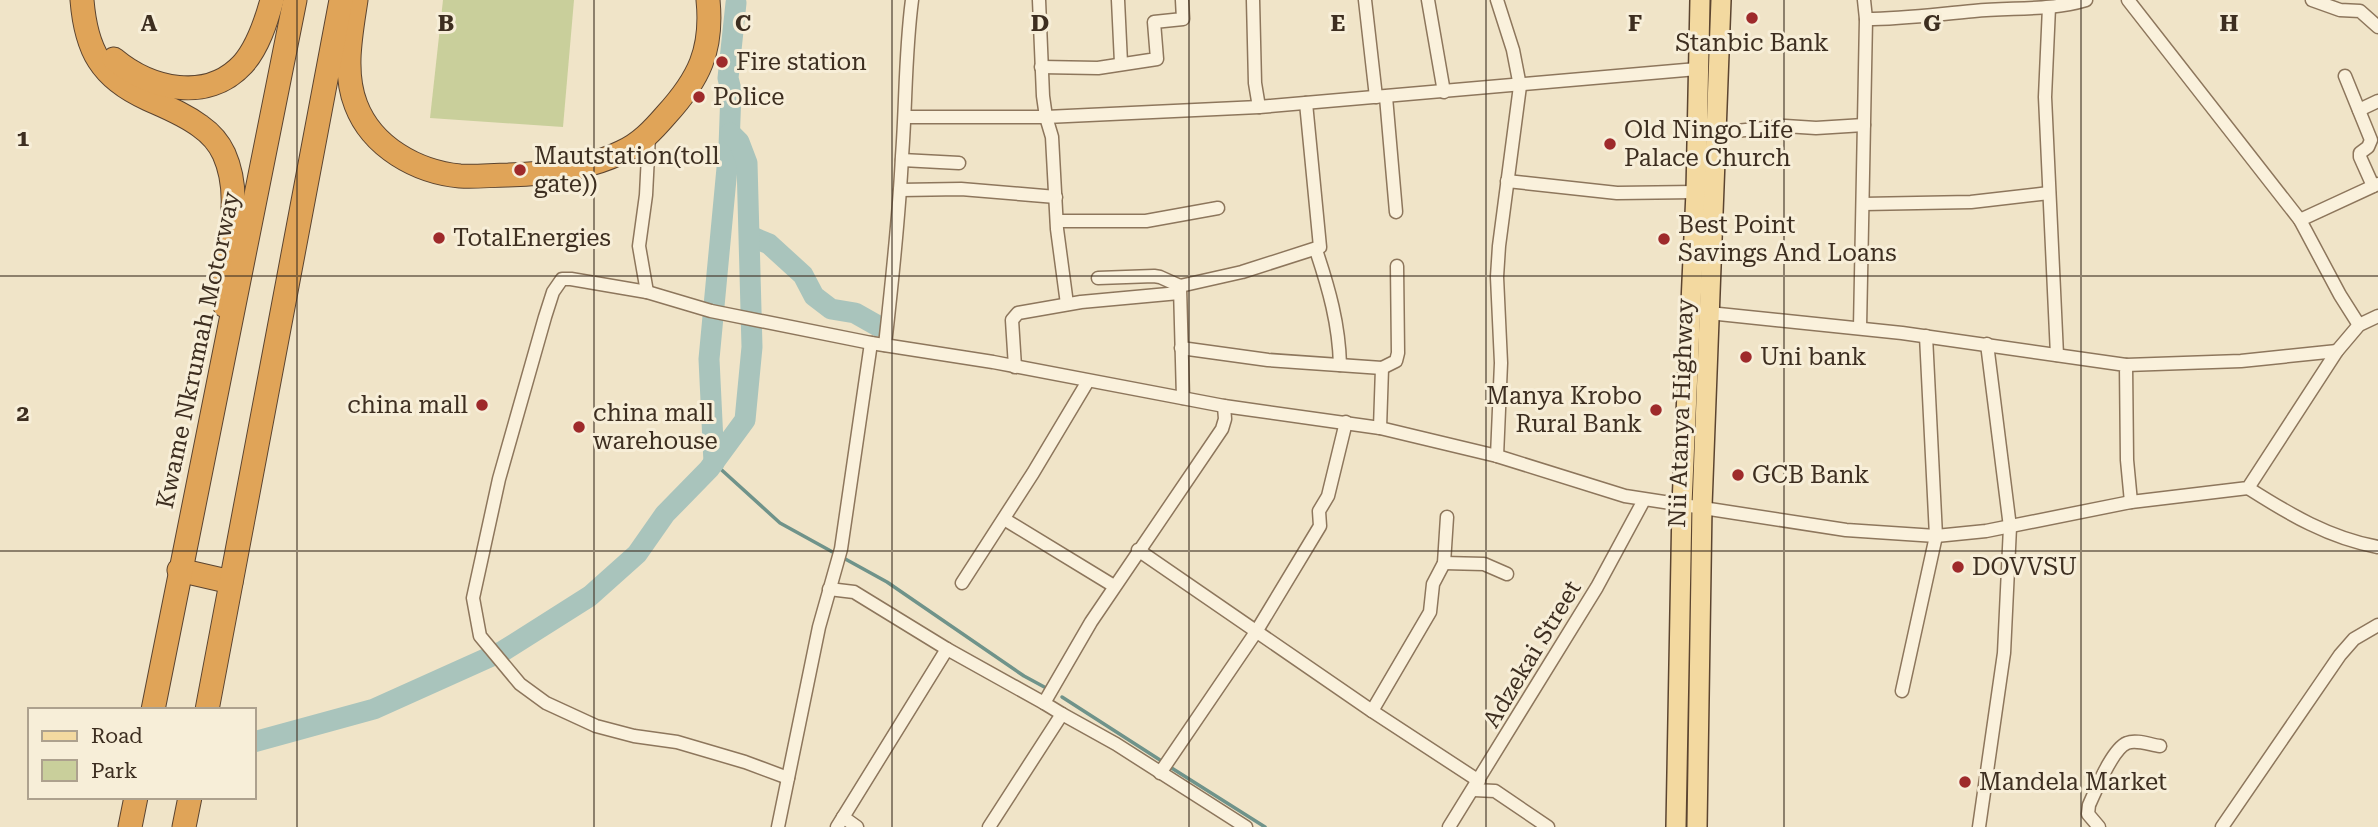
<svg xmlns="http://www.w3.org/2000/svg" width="2378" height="827" font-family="'Roboto Serif',serif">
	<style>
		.green { fill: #c9cf9b }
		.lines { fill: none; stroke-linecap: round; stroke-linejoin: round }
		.stream { stroke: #6f938a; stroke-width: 3.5 }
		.river { stroke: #a9c4bc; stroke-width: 21 }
		.street-casing { stroke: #8d765c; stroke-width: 15 }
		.primary-casing { stroke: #5b4430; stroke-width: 22 }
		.highway-casing { stroke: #5b4430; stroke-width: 25 }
		.street { stroke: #faf1dc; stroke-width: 12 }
		.primary { stroke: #f3d9a0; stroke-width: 19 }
		.highway { stroke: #e0a458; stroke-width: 23 }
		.grid { fill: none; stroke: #3d2e20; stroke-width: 2; stroke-opacity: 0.55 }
		.poi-dot { fill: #9e2a2b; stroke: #f7eed8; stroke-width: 2.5 }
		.labels { text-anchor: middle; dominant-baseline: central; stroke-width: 6; stroke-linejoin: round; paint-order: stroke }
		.poi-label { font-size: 24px; fill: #3d2e20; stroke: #f7eed8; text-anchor: start }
		.street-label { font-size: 24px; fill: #3d2e20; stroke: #f7eed8 }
		.grid-label { font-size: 23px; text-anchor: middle; font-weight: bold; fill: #3d2e20; stroke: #f7eed8; stroke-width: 6; stroke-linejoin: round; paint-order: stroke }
	</style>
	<rect width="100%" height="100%" fill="#f0e4c8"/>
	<path class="green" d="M443,0H574L563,127L430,118Z"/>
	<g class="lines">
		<g class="stream">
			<path d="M736,3L739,0"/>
			<path d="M714,463L780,523L887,582L1024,676L1048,689"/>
			<path d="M1062,697L1160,760"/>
			<path d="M1170,767L1265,827"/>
		</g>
		<g class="river">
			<path d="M750,236L769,244L803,275L814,296L831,309L855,313L878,326"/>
			<path d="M714,463L709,359L729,147L731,90L728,78L736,3"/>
			<path d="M254,742L374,709L503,651L590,596L637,554L665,514L709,469L745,420L752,347L747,163L739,142L730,133"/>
		</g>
		<defs>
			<g id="street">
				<path d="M1039,0L1043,96L1046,117L1052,137L1057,229L1067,304"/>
				<path d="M1118,0L1121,63"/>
				<path d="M1253,0L1255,83L1259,107"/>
				<path d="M1365,0L1376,97"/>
				<path d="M1428,0L1444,92"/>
				<path d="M2128,0L2300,220L2340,295L2359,325"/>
				<path d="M2312,0L2340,10L2360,11L2378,27"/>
				<path d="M2049,7L2045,97L2057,355"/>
				<path d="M1866,19C1903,19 1938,14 1974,11C2012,7 2050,11 2086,0"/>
				<path d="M1041,67L1098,68L1157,59L1154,22L1183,19L1182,0"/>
				<path d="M2345,76L2371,140L2368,147L2360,153V157L2373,186"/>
				<path d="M1386,97L1396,212"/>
				<path d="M2359,110L2378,101"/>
				<path d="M905,117H1046L1259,107L1697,69"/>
				<path d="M1716,133L1785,126L1816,128L1864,125"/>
				<path d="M902,160L959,163"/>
				<path d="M1507,181L1617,193L1696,192"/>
				<path d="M900,190L961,189L1056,197"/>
				<path d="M1863,204L1971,202L2049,193"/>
				<path d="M2300,220L2378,184"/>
				<path d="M1057,221H1146L1218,208"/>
				<path d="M1316,250C1329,289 1339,324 1340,365"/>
				<path d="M1098,278L1154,276L1160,277L1180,286L1242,272L1320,247L1306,103"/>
				<path d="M1180,287L1183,398"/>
				<path d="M647,292L639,246L646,195L649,135"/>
				<path d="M1709,313L1902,333L2126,365L2127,460L2131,502"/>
				<path d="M1860,328L1866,19L1864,0"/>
				<path d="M885,345C892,282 899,220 902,156C906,104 905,53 912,0"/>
				<path d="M1181,348L1268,360L1382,368L1396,361L1398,353L1397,266"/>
				<path d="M2126,365L2241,361L2337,351"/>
				<path d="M1015,367L1012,320L1018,313L1081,302L1179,293"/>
				<path d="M1380,428L1382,368"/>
				<path d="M1497,456L1501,363L1497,277L1499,246L1520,86L1513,50L1497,0"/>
				<path d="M2248,488C2289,514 2329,538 2378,547"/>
				<path d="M1447,517L1444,563L1433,584L1430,612L1372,711L1479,781"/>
				<path d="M1004,519L1114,586"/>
				<path d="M1138,550L1372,711"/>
				<path d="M1444,563L1484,564L1507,574"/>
				<path d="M962,583L1033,473L1088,381"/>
				<path d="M829,589L854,592L947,649L1044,703"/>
				<path d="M1902,691L1936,536L1926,336"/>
				<path d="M1062,714L1044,703L1091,622L1222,429L1225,419L1224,406"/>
				<path d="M1160,773L1256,632L1320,526L1319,511L1328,496L1346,422"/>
				<path d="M788,778L745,762L677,742L634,736L596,726L546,703L520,684L480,636L473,598L499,479L545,317L553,292L562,279H571L647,292L711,311L871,343L993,362L1224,406L1380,428L1497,456L1625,496L1846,530L1936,536L1986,531L2131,502L2248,488L2337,351L2359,325L2378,316"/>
				<path d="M1474,790L1495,791L1548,827"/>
				<path d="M843,817L857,827"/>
				<path d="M778,827L819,627L841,549L871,343"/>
				<path d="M837,827L947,649"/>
				<path d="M989,827L1062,714L1116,744L1246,827"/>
				<path d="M1449,827L1597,587L1644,500"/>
				<path d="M1979,827L2004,653L2010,527L1987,344"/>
				<path d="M2099,827L2088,814L2089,805C2096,790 2112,749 2127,743C2136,739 2151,745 2160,746"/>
				<path d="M2222,827L2340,655L2354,639L2378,625"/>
			</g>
			<g id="primary">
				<path d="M1676,827L1682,504L1696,192L1700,0"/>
				<path d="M1697,827L1702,506L1721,0"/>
			</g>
			<g id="highway">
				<path d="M82,0C86,50 101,78 148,99C166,107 184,114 200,126C210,133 219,143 224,154C246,203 221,255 225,306"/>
				<path d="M356,0C351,34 343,72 356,105C372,147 417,172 460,176C476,177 492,175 508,175C546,174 588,169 622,152C640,144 653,130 666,115C699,79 713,50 708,0"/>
				<path d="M114,59C150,89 207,103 243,64C258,47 266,22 272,0"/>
				<path d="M179,570L231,582"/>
				<path d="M153,710L295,0"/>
				<path d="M207,710L341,0"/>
				<path d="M130,827L136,797"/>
				<path d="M184,827L190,797"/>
			</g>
		</defs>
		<use href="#street" class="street-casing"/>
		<use href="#primary" class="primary-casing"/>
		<use href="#highway" class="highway-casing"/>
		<use href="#street" class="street"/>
		<use href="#primary" class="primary"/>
		<use href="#highway" class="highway"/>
	</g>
	<path class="grid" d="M297,0V827M594,0V827M892,0V827M1189,0V827M1486,0V827M1784,0V827M2081,0V827M0,276H2378M0,551H2378"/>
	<g class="poi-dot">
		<circle cx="1752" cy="18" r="7"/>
		<circle cx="722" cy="62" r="7"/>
		<circle cx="699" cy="97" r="7"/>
		<circle cx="1610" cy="144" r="7"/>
		<circle cx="520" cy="170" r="7"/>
		<circle cx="439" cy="238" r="7"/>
		<circle cx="1664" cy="239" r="7"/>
		<circle cx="1746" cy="357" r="7"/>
		<circle cx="482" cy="405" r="7"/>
		<circle cx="1656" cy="410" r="7"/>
		<circle cx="579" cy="427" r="7"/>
		<circle cx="1738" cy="475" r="7"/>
		<circle cx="1958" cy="567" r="7"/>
		<circle cx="1965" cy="782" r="7"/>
	</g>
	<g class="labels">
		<g class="poi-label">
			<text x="1752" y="43" text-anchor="middle">Stanbic Bank</text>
			<text x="736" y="62">Fire station</text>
			<text x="713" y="97">Police</text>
			<text x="1624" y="130">Old Ningo Life<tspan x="1624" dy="28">Palace Church</tspan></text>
			<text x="534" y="156">Mautstation(toll<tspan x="534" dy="28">gate))</tspan></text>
			<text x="1678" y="225">Best Point<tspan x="1678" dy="28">Savings And Loans</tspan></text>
			<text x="453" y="238">TotalEnergies</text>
			<text x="1760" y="357">Uni bank</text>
			<text x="1642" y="396" text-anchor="end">Manya Krobo<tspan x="1642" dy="28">Rural Bank</tspan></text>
			<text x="468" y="405" text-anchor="end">china mall</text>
			<text x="593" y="413">china mall<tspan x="593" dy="28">warehouse</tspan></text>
			<text x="1752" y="475">GCB Bank</text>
			<text x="1972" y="567">DOVVSU</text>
			<text x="1979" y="782">Mandela Market</text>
		</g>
		<g class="street-label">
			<text transform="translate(198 350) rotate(-78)">Kwame Nkrumah Motorway</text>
			<text transform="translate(1681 413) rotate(-88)">Nii Atanya Highway</text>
			<text transform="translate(1532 654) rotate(-59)">Adzekai Street</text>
		</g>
	</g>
	<g class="grid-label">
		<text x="149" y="31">A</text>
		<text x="446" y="31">B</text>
		<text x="743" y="31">C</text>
		<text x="1040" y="31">D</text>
		<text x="1338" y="31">E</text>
		<text x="1635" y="31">F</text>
		<text x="1932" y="31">G</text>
		<text x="2229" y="31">H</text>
		<text x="23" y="146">1</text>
		<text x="23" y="421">2</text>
	</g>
	<rect x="28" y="708" width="228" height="91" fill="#f7eed8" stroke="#ada18e" stroke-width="2"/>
	<rect x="42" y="731" width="35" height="10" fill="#f3d9a0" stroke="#ada18e" stroke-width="2"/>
	<text x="91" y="743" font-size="21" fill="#3d2e20">Road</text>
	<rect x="42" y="760" width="35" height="21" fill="#c9cf9b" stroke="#ada18e" stroke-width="2"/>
	<text x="91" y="778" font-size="21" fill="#3d2e20">Park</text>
</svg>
